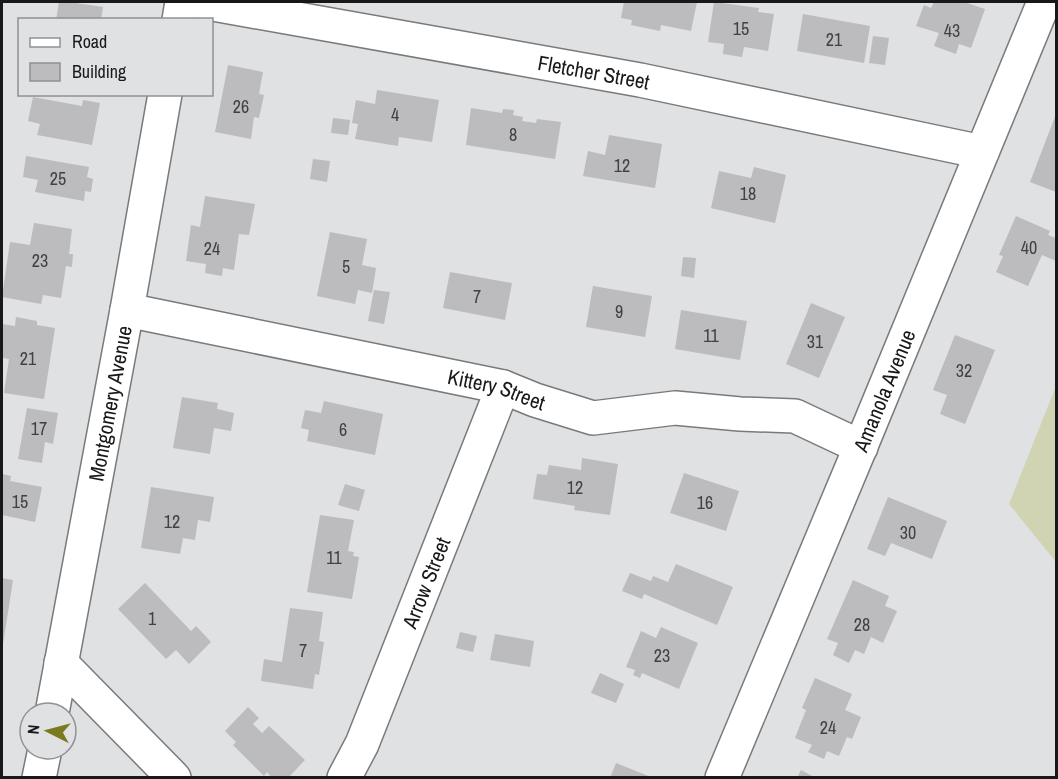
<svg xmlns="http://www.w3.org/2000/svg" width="1058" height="779" font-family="'Archivo Narrow',sans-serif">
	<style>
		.green { fill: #d1d4b3 }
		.building { fill: #bcbbbe }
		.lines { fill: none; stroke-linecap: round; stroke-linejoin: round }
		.minor-casing { stroke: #787a7c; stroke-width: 36 }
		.minor { stroke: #fff; stroke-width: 33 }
		.labels { text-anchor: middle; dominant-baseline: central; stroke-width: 4.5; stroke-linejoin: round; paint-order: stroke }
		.number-label { font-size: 18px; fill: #414142 }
		.street-label { font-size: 21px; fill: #181819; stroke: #dfe1e3 }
	</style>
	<rect width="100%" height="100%" fill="#dfe1e3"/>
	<path class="green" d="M1056,386V562L1009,504Z"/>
	<g class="building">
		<path d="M59,2H69L103,7L101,20H56Z"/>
		<path d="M624,2H697L691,31L661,25L660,31L631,25L632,20L621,18Z"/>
		<path d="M714,2L759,8L758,12L774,14L768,51L744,47L742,57L723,54L724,44L708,42Z"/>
		<path d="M934,2H964L985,9L971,48L959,44L956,54L934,46L939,33L916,26L924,5L931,8Z"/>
		<path d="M803,14L870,26L864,63L797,51Z"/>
		<path d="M873,36L889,38L885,65L869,63Z"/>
		<path d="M228,65L263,72L259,94L264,95L259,118L254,117L251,139L215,132Z"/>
		<path d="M377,90L439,100L432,142L399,137L398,146L355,139L358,124L352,123L356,100L375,104Z"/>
		<path d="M33,97L82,106L83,100L100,103L92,145L37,135L40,124L28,121Z"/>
		<path d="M471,108L502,113L503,109L514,110L513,115L523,117L522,121L536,123L537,119L561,122L555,159L466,145Z"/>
		<path d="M1056,114V192L1030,182Z"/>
		<path d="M333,118L350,120L348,135L331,133Z"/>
		<path d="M609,135L662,144L655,188L583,176L588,151L605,155Z"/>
		<path d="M26,156L89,167L87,177L93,179L91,192L85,191L84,201L35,192L38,180L23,177Z"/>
		<path d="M313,159L330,161L327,182L310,179Z"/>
		<path d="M754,167L786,175L775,223L711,208L719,171L751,178Z"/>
		<path d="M205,196L255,204L249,235L239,234L234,270L223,268L222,276L205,273L206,264L186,261L191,225L200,227Z"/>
		<path d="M1016,216L1050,231L1048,235L1056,238V261L1042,255L1028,286L996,272L1003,256L999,255Z"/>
		<path d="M34,223L72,229L69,254H73L72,267L66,266L61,298L43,295L41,304L2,297L10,242L30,245Z"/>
		<path d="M330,232L367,239L362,265L376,268L372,293L358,290L355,304L317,296Z"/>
		<path d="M683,257L696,258L694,278L681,276Z"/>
		<path d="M450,272L512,283L505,320L443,308Z"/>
		<path d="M593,286L652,296L645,337L586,327Z"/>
		<path d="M374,290L390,292L384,324L368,321Z"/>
		<path d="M811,303L845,317L819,378L786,364Z"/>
		<path d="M681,310L747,321L740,360L675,349Z"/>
		<path d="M16,317L37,321V325L55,328L44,399L4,393L9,359L2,358V324L15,326Z"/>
		<path d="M955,335L995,350L965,424L940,414L947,395L933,390Z"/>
		<path d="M182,397L218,403L217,409L234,413L231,431L214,428L210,454L173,448Z"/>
		<path d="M324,401L383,414L375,455L307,441L309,430L301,428L305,410L321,413Z"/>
		<path d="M27,408L58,413L53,444L45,442L42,463L18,459Z"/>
		<path d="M582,458L618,464L610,515L574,510L575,506L533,499L537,474L547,475L549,465L581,470Z"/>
		<path d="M684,473L739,491L726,531L670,513Z"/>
		<path d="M2,474L11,476L10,481L42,487L35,522L2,515Z"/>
		<path d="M345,484L365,490L359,511L338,505Z"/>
		<path d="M151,487L214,497L210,522L198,520L195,540L183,538L180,554L141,548Z"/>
		<path d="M888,497L947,521L932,559L891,543L885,556L867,549Z"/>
		<path d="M320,515L354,520L348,551L354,552L353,556L359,557L352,599L307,592Z"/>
		<path d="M676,564L733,587L717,625L644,594L642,599L622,591L630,573L651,581L653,576L668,582Z"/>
		<path d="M2,578L13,580L3,644H2Z"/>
		<path d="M853,580L889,596L885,606L897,611L883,643L871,637L864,654L855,650L849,663L833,655L838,643L827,639Z"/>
		<path d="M145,583L191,631L196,626L211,642L189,664L176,650L166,659L118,609Z"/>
		<path d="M290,608L323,612L319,641L324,642L319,675L315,674L313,689L261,681L264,659L282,662Z"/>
		<path d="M661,627L698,643L679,689L642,673L640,678L633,675L635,670L626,667L641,631L656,638Z"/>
		<path d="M460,632L477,636L473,652L456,648Z"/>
		<path d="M495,634L534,641L530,667L490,660Z"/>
		<path d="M600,673L624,684L616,703L591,693Z"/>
		<path d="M815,678L852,694L845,710L861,717L852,739L847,737L839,756L827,751L824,759L808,752L812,745L795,738L806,710L802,708Z"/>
		<path d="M248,707L259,718L253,724L262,733L269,726L305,760L288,778H272L267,772L264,776L233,745L236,742L225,731Z"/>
		<path d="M616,763L651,777V778H610Z"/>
		<path d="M801,770L816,778H797Z"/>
	</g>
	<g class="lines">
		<defs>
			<g id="minor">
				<path id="s1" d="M202,2L640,80L982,152"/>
				<path d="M179,20L182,2"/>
				<path id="s2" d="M127,310L503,387L535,400L593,418L675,408L740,414L795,416L861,447"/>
				<path d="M61,663L174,778"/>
				<path id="s3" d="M52,713L127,310L165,94"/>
				<path d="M39,778L45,749"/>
				<path id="s4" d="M344,778L362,744L503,387"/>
				<path id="s5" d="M722,778L863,441L1044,2"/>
			</g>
		</defs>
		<use href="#minor" class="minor-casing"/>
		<use href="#minor" class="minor"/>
	</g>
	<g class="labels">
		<g class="number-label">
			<text x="741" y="28">15</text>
			<text x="952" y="30">43</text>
			<text x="834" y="39">21</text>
			<text x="241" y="106">26</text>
			<text x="395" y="114">4</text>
			<text x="513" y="134">8</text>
			<text x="622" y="165">12</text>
			<text x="58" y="178">25</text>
			<text x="748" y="193">18</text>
			<text x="1029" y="247">40</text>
			<text x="212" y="248">24</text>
			<text x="40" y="260">23</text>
			<text x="346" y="266">5</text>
			<text x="477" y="296">7</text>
			<text x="619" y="311">9</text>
			<text x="711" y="335">11</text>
			<text x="815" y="341">31</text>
			<text x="28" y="358">21</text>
			<text x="964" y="370">32</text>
			<text x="39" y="428">17</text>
			<text x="343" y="429">6</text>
			<text x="575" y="487">12</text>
			<text x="20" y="501">15</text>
			<text x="705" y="502">16</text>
			<text x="172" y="521">12</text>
			<text x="908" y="532">30</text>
			<text x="334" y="557">11</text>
			<text x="152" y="618">1</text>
			<text x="862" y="624">28</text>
			<text x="303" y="650">7</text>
			<text x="662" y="655">23</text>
			<text x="828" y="727">24</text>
		</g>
		<g class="street-label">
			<text stroke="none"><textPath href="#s1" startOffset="398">Fletcher Street</textPath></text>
			<text stroke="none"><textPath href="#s2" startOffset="378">Kittery Street</textPath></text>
			<text stroke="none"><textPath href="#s5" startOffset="420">Amanola Avenue</textPath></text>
			<text stroke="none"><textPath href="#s3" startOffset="315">Montgomery Avenue</textPath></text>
			<text stroke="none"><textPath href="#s4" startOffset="212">Arrow Street</textPath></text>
		</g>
	</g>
	<rect width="1058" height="779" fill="none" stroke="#181819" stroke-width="6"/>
	<rect x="18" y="18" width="195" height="78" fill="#dfe1e3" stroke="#8f9192" stroke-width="1.5"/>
	<rect x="30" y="38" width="30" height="9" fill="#ffffff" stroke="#8f9192" stroke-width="1.5"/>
	<text x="72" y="48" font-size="18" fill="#181819">Road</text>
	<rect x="30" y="63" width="30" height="18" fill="#bcbbbe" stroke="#8f9192" stroke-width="1.5"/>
	<text x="72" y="78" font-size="18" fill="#181819">Building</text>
	<g transform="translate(48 731) rotate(276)"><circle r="28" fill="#dfe1e3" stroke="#8f9192" stroke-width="1.5"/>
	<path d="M0-4.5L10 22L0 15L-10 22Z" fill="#7c7a20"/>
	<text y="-9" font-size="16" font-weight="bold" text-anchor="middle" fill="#181819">N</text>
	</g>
</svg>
